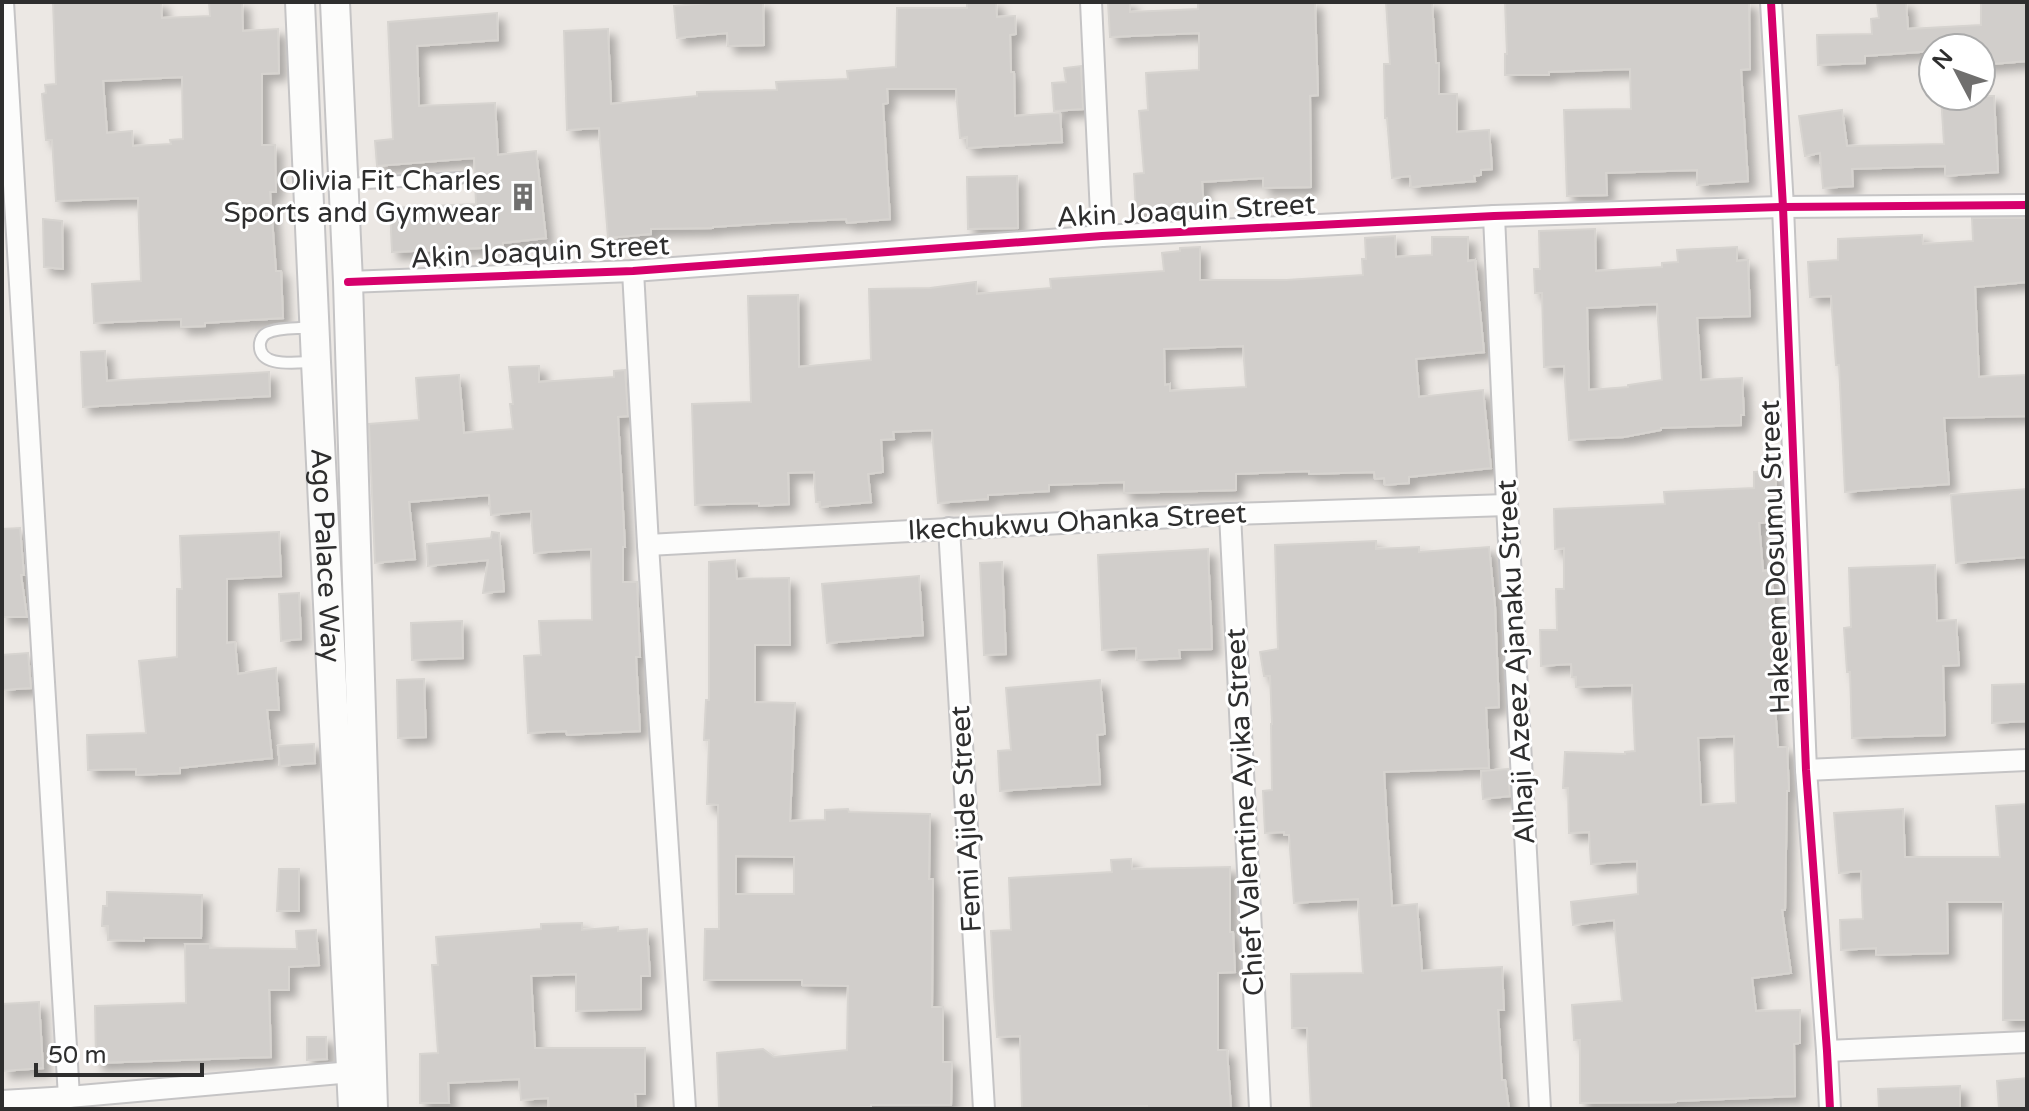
<svg xmlns="http://www.w3.org/2000/svg" width="2029" height="1111" font-family="'Varela Round',sans-serif">
	<style>
		.building { fill: #d1cecb; stroke: #d7d4d0; stroke-width: 2; fill-rule: evenodd; filter: url(#shadow) }
		.lines { fill: none; stroke-linecap: round; stroke-linejoin: round }
		.service-casing { stroke: #c5c4c5; stroke-width: 14 }
		.minor-casing { stroke: #c5c4c5; stroke-width: 24 }
		.secondary-casing { stroke: #c5c4c5; stroke-width: 32 }
		.service { stroke: #fcfcfb; stroke-width: 10 }
		.minor { stroke: #fcfcfb; stroke-width: 20 }
		.secondary { stroke: #fcfcfb; stroke-width: 28 }
		.cycleway-casing { stroke: #fff; stroke-width: 13 }
		.cycleway { stroke: #d6006c; stroke-width: 8 }
		.labels { text-anchor: middle; dominant-baseline: central; stroke-width: 6; stroke-linejoin: round; paint-order: stroke }
		.poi-label { font-size: 28px; fill: #2e2e2e; stroke: #fff; text-anchor: end }
		.street-label { font-size: 28px; fill: #2e2e2e; stroke: #fff }
	</style>
	<defs>
		<filter id="shadow"><feDropShadow dx="7" dy="7" stdDeviation="4" flood-color="#0004"/></filter>
	</defs>
	<rect width="100%" height="100%" fill="#ece8e4"/>
	<g class="building">
		<path d="M53,2H161L162,18L210,16L209,2H242L243,31L278,29L279,73L262,74V145H275L276,192H270L276,271H281L283,318L205,323V326L181,327V319L94,323L92,284L141,281L138,198L56,201L52,140H46L42,94L46,93L45,85L56,84ZM182,77L183,139L170,140L171,144L133,146L132,131L107,133L103,81Z"/>
		<path d="M722,2H763L764,45L728,46L727,33L677,38L674,6Z"/>
		<path d="M967,2H996L997,17L1015,16L1016,34L1010,35L1011,72H1014L1015,116L1060,113L1062,142L967,148V137L960,138L956,89H887L888,103L883,104L890,219L847,223L846,219L771,223L713,227V228L651,229V234L608,238L599,128L567,130L564,31L608,29L611,104L697,96V92L777,90L776,82L848,79L847,71L896,67L897,8H967Z"/>
		<path d="M1108,2H1130V12L1198,9V2H1315L1318,95L1310,96L1311,187L1263,188V178L1202,182L1204,208L1136,213L1134,174L1144,173L1139,111L1148,110L1146,73L1199,70V33L1110,37Z"/>
		<path d="M1386,2H1432L1436,63H1439V94H1457V132L1489,130L1492,169L1481,170V175L1474,176L1475,181L1411,187L1410,176L1392,178L1387,118H1385L1384,64H1390Z"/>
		<path d="M1505,2H1749L1750,69L1741,70L1748,181L1697,185V170L1606,173L1607,195L1567,196L1564,110L1631,109L1630,69L1549,72V75H1505V54H1507Z"/>
		<path d="M1877,2H1906L1908,29L1981,25V2H2027V61L1981,65V48H1933V51L1865,56V63L1818,65L1817,35L1872,34L1871,19L1879,18Z"/>
		<path d="M497,13L498,40L417,46L419,106L495,103L498,155L536,151L546,238L503,243V247L392,252L390,208L476,204L474,158L377,166L375,141L393,139L388,22Z"/>
		<path d="M1081,66L1083,109L1054,111L1052,83L1066,82L1064,68Z"/>
		<path d="M1941,96H1994L1998,172L1945,176V166L1852,169L1853,186L1823,188L1820,153L1805,156L1799,116L1842,110L1847,146L1944,144Z"/>
		<path d="M1017,176L1018,228L968,229L967,177Z"/>
		<path d="M1972,218H2027V282L1975,287L1979,377L2027,375V416L1944,418L1949,484L1845,492L1839,365H1836L1831,296L1810,297L1808,262L1838,260V239L1922,235L1923,244L1973,241Z"/>
		<path d="M43,219L62,221L63,269L44,267Z"/>
		<path d="M1595,229L1596,271L1662,267V263L1678,262L1677,250L1737,247V261L1748,260L1750,316L1697,318L1701,380L1742,378L1744,415H1741V425L1661,428V430L1624,437L1569,440L1564,366L1544,367L1542,293H1535L1534,269H1540L1539,231ZM1657,304L1662,380L1628,385V387L1589,390L1587,308Z"/>
		<path d="M1395,236L1396,257L1432,255V237H1468V261L1475,260L1484,352L1416,359L1419,397L1483,390L1491,468L1409,477V483L1385,485L1384,478L1375,479L1374,472L1309,474V471L1236,474V490L1124,493V482L1049,485V491L988,495V499L938,503L932,430L893,432L894,439L881,440L883,472L868,474L871,502L820,507V502H816L814,472L788,473L789,504L759,506V503L695,505L692,404L751,402L748,296L798,295L799,367L871,360L869,289L930,288L976,282L977,294L1051,288L1050,279L1164,271L1162,253L1180,251V248L1200,247V280H1286L1363,275L1362,259H1366L1365,238ZM1243,346L1246,387L1170,391V384L1165,385L1164,349Z"/>
		<path d="M105,351L107,381L269,372L270,396L83,407L81,352Z"/>
		<path d="M539,366V382L614,377V371L625,370L628,416L618,417L625,547H623V582H637L640,657H636L640,731L567,735L566,731L528,733L524,656L541,655L539,621L592,620L591,549L534,553L531,511L491,515L489,495L409,502L415,559L375,563L369,424L419,420L416,378L459,375L464,433L513,429L510,404H513L509,367Z"/>
		<path d="M1775,471L1777,501H1780V522L1759,523L1763,571L1771,570L1776,629L1777,679H1773L1778,747H1787L1789,791H1787L1785,910H1782L1791,973L1752,978L1756,1011L1800,1010V1043L1794,1044L1795,1096L1676,1101V1102L1580,1103V1040H1574L1572,1005L1622,1001L1614,920L1573,925L1571,902L1638,894L1637,861L1591,864L1589,832L1569,833L1568,788H1563L1565,752L1625,754V752L1635,751L1632,685L1576,687V677H1572L1571,664L1541,666L1540,630H1557L1556,589H1564V548L1555,549L1554,509L1665,504L1664,492L1754,488V472ZM1734,736L1736,803L1701,805L1698,738Z"/>
		<path d="M2027,489V557L1956,563L1951,495Z"/>
		<path d="M20,528L24,575H21L27,617H2V529Z"/>
		<path d="M279,532L281,576L227,579V643L235,642L238,674L276,668L279,710H267L272,758L180,768V773L136,775V769L88,770L87,735L146,733L139,661L177,657V589H182L180,536Z"/>
		<path d="M492,532L499,533L504,591L483,593L488,560L428,566L427,544L491,538Z"/>
		<path d="M1376,541V549L1419,547V552L1489,547L1495,606L1499,707L1486,708L1489,768L1384,772L1392,906L1417,904L1422,971L1502,967L1504,1010H1498L1502,1080H1505L1509,1109H1311L1307,1028H1292L1291,974L1363,973L1358,899L1294,903L1289,835H1284V832L1265,833L1263,791L1272,790L1271,724H1272L1270,676H1264L1260,652L1278,649L1275,545Z"/>
		<path d="M1208,549L1212,649L1179,650L1180,658L1137,660L1136,648L1102,650L1098,555Z"/>
		<path d="M735,560L737,579L789,578L790,645H755V702L795,703L790,821L825,820V810L848,809L849,812L930,814L929,879H933L932,1007H943V1062H952L951,1105H871V1109H719L717,1053L763,1049L774,1057L847,1050L848,986L802,985V980H704L705,929H719L718,805L707,804L709,740H704L706,700H709V562ZM736,856L794,857V894H736Z"/>
		<path d="M1002,562L1006,654L984,655L980,563Z"/>
		<path d="M1935,565L1937,621L1956,620L1959,665L1943,666L1945,735L1852,738L1850,672H1847L1844,628L1851,627L1849,568Z"/>
		<path d="M919,576L923,635L827,643L822,584Z"/>
		<path d="M299,593L301,639L281,641L279,594Z"/>
		<path d="M462,621L463,658L412,660L411,623Z"/>
		<path d="M28,653L31,688L2,690V655Z"/>
		<path d="M424,679L426,737L398,738L397,680Z"/>
		<path d="M1100,680L1105,734L1097,735L1100,784L1000,791L998,751L1011,750L1006,688Z"/>
		<path d="M2027,684V721L1992,723V685Z"/>
		<path d="M314,744L315,763L280,766L278,746Z"/>
		<path d="M1508,769L1510,796L1483,799L1481,771Z"/>
		<path d="M2027,804V1020H2003V902H1947L1948,953L1876,955V948L1841,950L1840,920L1863,919L1861,871L1839,873L1834,813L1903,809L1905,857H2000L1996,806Z"/>
		<path d="M1131,859L1132,869L1230,867V932H1233L1235,972L1218,973V1050H1227L1231,1109H1147V1106L1022,1109L1020,1036L997,1037L994,996L991,931L1011,930L1009,878L1112,872L1111,860Z"/>
		<path d="M279,869H299V911H277Z"/>
		<path d="M107,892L202,895L201,938H144V941L108,940V926H102L103,906H107Z"/>
		<path d="M582,923V930L618,927V931L647,929L650,976H641V1009L576,1011V974L531,976L535,1048H645V1094H635L636,1109H549L548,1098L521,1100L519,1079L448,1083L449,1103H420V1054L438,1053L432,965H438L436,937L541,929V924Z"/>
		<path d="M316,930L319,965L289,967V990H269L271,1057L96,1063L95,1006L186,1003L185,944H210V948L297,949L296,931Z"/>
		<path d="M39,1002L43,1068L3,1071L2,1004Z"/>
		<path d="M307,1037H326L327,1059L307,1060Z"/>
		<path d="M2027,1078V1109H1999L1997,1081Z"/>
		<path d="M1960,1086V1109H1879L1878,1089Z"/>
	</g>
	<g class="lines">
		<defs>
			<g id="service">
				<path d="M346,184L460,178"/>
				<path d="M312,327C299,329 279,327 267,333C263,335 261,338 260,343C257,369 298,362 313,362"/>
			</g>
			<g id="minor">
				<path d="M3,2L69,1097"/>
				<path d="M1091,2L1102,236"/>
				<path d="M1771,2L1783,207L1806,770L1827,1051L1830,1109"/>
				<path d="M1494,216L1507,505L1540,1109"/>
				<path d="M633,271L648,545L685,1109"/>
				<path d="M348,282L633,271L1102,236L1494,216L1783,207L2027,205"/>
				<path d="M1230,514L1260,1109"/>
				<path d="M949,528L984,1109"/>
				<path d="M648,545L1230,514L1507,505"/>
				<path d="M1806,770L2027,760"/>
				<path d="M1827,1051L2027,1042"/>
				<path d="M2,1101L69,1097L363,1071"/>
			</g>
			<g id="secondary">
				<path id="s1" d="M300,2L316,362L353,1109"/>
				<path d="M335,2L348,282L373,1109"/>
			</g>
		</defs>
		<use href="#service" class="service-casing"/>
		<use href="#minor" class="minor-casing"/>
		<use href="#secondary" class="secondary-casing"/>
		<use href="#service" class="service"/>
		<use href="#minor" class="minor"/>
		<use href="#secondary" class="secondary"/>
		<defs>
			<g id="cycleway">
				<path d="M1771,2L1783,207L1806,770L1827,1051L1830,1109"/>
				<path d="M348,282L633,271L1102,236L1494,216L1783,207L2027,205"/>
			</g>
		</defs>
		<use href="#cycleway" class="cycleway-casing"/>
		<use href="#cycleway" class="cycleway"/>
	</g>
	<defs>
		<symbol id="building-bare" viewBox="-9 -9 18 18"><path d="M-4-6H4V6H1V3H-1V6H-4ZM-2.5-4.3h1.7v1.8h-1.7ZM.8-4.3h1.7v1.8H.8ZM-2.5-1h1.7V.8h-1.7ZM.8-1h1.7V.8H.8Z" fill="#706f6e" stroke="#fff" stroke-width="2.5" paint-order="stroke"/></symbol>
	</defs>
	<g fill-rule="evenodd">
		<use href="#building-bare" x="503" y="177" width="40" height="40"/>
	</g>
	<g class="labels">
		<g class="poi-label">
			<text x="501" y="181">Olivia Fit Charles<tspan x="501" dy="32">Sports and Gymwear</tspan></text>
		</g>
		<g class="street-label">
			<text transform="translate(1186 211) rotate(-3)">Akin Joaquin Street</text>
			<text transform="translate(540 252) rotate(-3)">Akin Joaquin Street</text>
			<text transform="translate(1077 522) rotate(-3)">Ikechukwu Ohanka Street</text>
			<text stroke="none"><textPath href="#s1" startOffset="554">Ago Palace Way</textPath></text>
			<text transform="translate(1775 557) rotate(-92)">Hakeem Dosumu Street</text>
			<text transform="translate(1516 662) rotate(-93)">Alhaji Azeez Ajanaku Street</text>
			<text transform="translate(1245 812) rotate(-93)">Chief Valentine Ayika Street</text>
			<text transform="translate(966 819) rotate(-93)">Femi Ajide Street</text>
		</g>
	</g>
	<rect width="2029" height="1111" fill="none" stroke="#2e2e2e" stroke-width="8"/>
	<g transform="translate(1957 72) rotate(311)"><circle r="38" fill="#ffffff" stroke="#ababab" stroke-width="2"/>
	<path d="M0-6L14 30L0 20L-14 30Z" fill="#706f6e"/>
	<text y="-12" font-size="22" font-weight="bold" text-anchor="middle" fill="#2e2e2e">N</text>
	</g>
	<path d="M36 1063v12h166v-12" fill="none" stroke="#2e2e2e" stroke-width="4"/>
	<text x="48" y="1063" font-size="24" fill="#2e2e2e" stroke="#ffffff" stroke-width="6" paint-order="stroke">50 m</text>
</svg>
